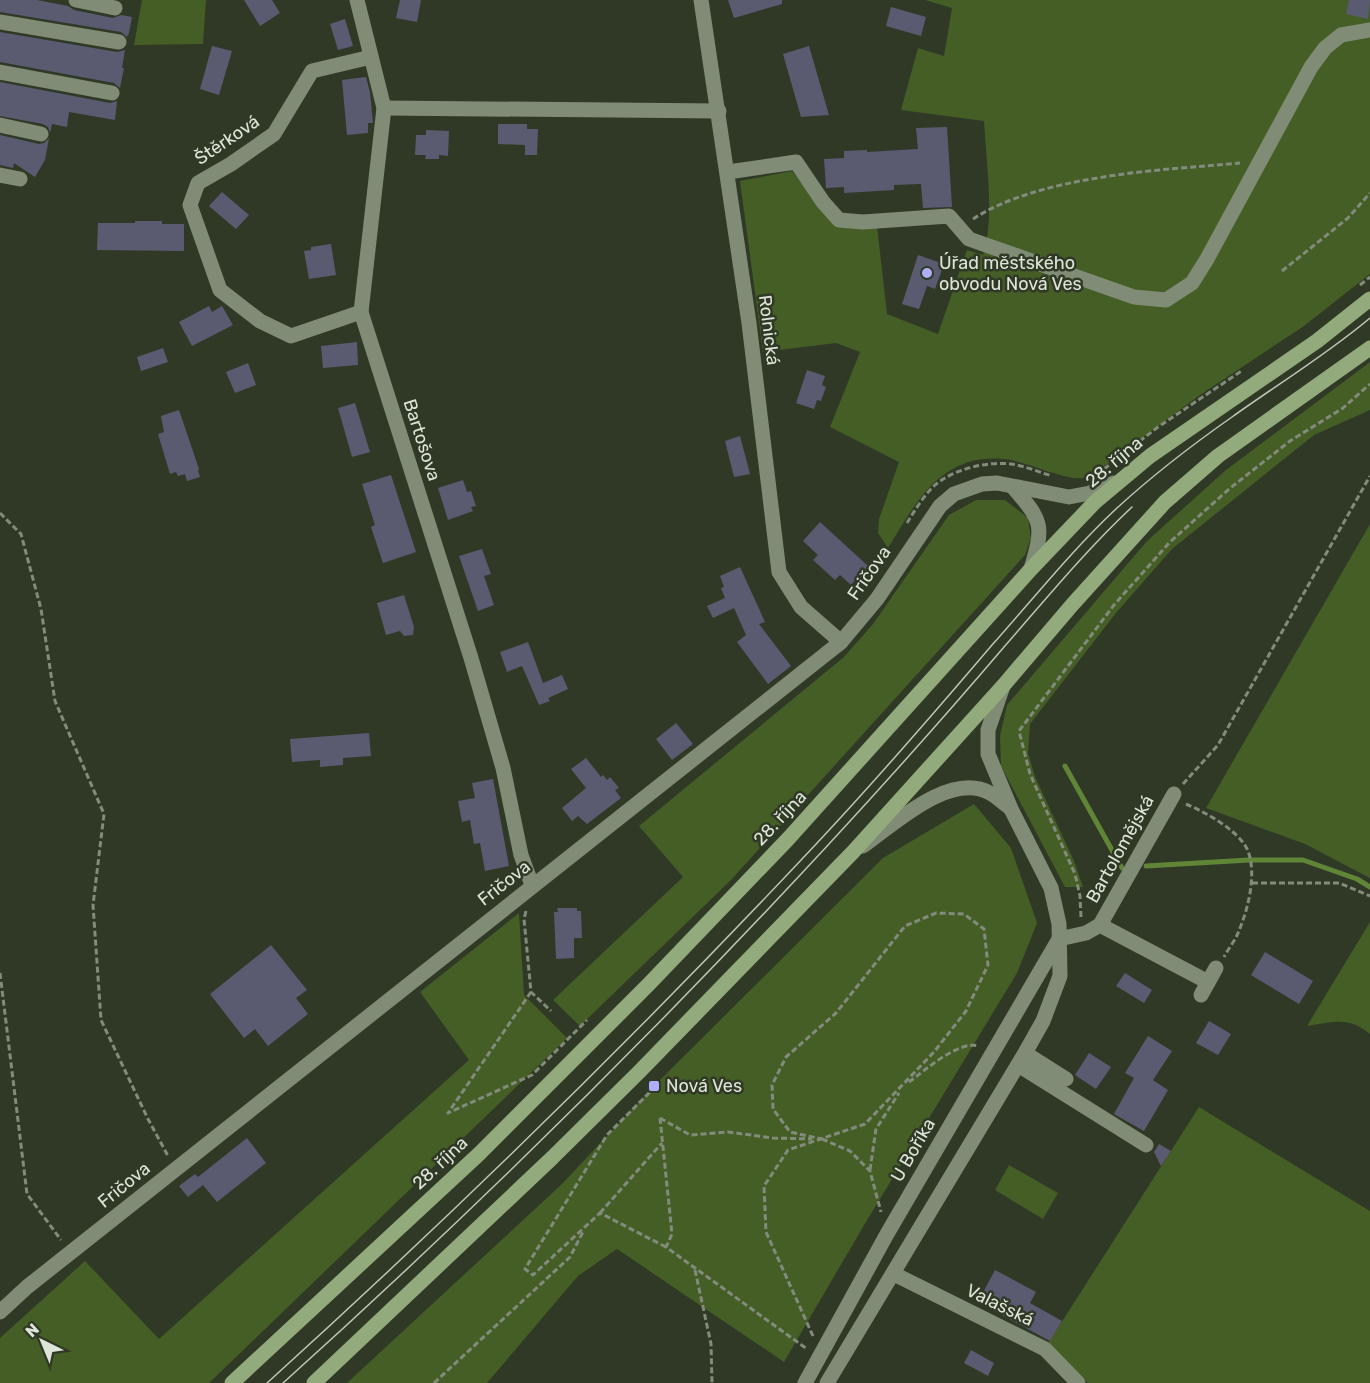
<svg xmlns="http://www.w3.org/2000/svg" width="1370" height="1383" font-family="Rubik,sans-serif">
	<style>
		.green { fill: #445e26 }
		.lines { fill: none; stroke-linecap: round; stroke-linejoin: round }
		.stream { stroke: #618537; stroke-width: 5 }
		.building { fill: #5a5b71 }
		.path { stroke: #838b7c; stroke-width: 3; stroke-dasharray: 6 3; stroke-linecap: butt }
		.minor { stroke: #808c75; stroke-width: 15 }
		.major { stroke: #93aa7c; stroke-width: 15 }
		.tram { stroke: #bec5b8; stroke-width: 1.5 }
		.poi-dot { fill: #aeaefb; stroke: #2f3926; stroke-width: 2 }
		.labels { text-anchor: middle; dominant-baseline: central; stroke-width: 5; stroke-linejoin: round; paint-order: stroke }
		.street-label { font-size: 18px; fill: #dee4d8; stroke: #2f3926 }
		.poi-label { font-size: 18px; fill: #dee4d8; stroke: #2f3926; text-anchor: start }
	</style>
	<rect width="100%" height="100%" fill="#2f3926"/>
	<g class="green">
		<path d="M142,0H206L203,44L134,45Z"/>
		<path d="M925,0H1370V274L1304,326L1200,395L1091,476C1075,482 1063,475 1046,471C1035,467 1023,463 1011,460C944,449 917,500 888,548L878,533L879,519L899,462L830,427L860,352L836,343L763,352L740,181L792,171L825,213L876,217L887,314L938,334L967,250L983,255C995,220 986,159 984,121L901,110L918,48L944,56L952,8Z"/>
		<path d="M1370,362V410L1314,435L1172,549L1116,613L1030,724L1028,753L1035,777L1074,861L1083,887H1065L1001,766L1000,736L1007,705L1147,541L1226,470Z"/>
		<path d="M976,500H1005L1028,518L1031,538L1025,555L731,880L580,1026L553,1000L683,877L639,826L844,657L873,624L949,515Z"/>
		<path d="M1370,524V878L1305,844L1206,808Z"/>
		<path d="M974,804L1011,848L1037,923L1017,973L863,1227L784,1362L617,1249L578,1276L487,1383H347L562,1184L649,1091L883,858Z"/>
		<path d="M519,913L524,995L567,1038L209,1383H0V1338L85,1261L159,1339L469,1060L420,992Z"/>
		<path d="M1370,922V1034C1348,1016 1334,1022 1307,1026Z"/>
		<path d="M1199,1107L1370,1211V1383H1088L1047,1345Z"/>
		<path d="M1009,1165L1058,1193L1043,1219L995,1190Z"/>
	</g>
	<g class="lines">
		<g class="stream">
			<path d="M1065,766L1122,868"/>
			<path d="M1146,866L1249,860H1303L1357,879L1370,887"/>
		</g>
	</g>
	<g class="building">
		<path d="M0,0H37L68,6L74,10L113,18L121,15L132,17L129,33L127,37L121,32L0,12Z"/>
		<path d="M244,0H272L280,13L260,26Z"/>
		<path d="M400,0H421L417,22L396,18Z"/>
		<path d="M728,0H782V4L734,18Z"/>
		<path d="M1349,0H1370L1368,19L1346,14Z"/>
		<path d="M891,7L926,17L921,36L886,26Z"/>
		<path d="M345,19L353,46L338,50L330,24Z"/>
		<path d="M0,32L117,52L125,50L122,68H124L120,88L114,83L0,62Z"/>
		<path d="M212,46L232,51L219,95L200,89Z"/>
		<path d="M809,46L829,115L801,117L783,54Z"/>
		<path d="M366,77L370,92L373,123H368V133L347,135L342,80Z"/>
		<path d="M0,82L110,103L117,101L115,120L69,112L67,127L52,124L50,133L48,127L43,124L0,116Z"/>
		<path d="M498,124H527V129H538L537,155H525V145L498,144Z"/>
		<path d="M947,127L952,207L923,208L921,184L894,185V190L844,193V187L826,188L824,159L844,158V151L867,150V152L918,149L916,128Z"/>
		<path d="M426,130L449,131L448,156L439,155V159H425L426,155H415L416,135H426Z"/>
		<path d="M0,135L39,144L44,143L49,138L45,160L35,177L14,163L13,168L0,165Z"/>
		<path d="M222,192L249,215L236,229L209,206Z"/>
		<path d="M135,221H162V224H184V251L97,250L98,223H135Z"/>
		<path d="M331,244L336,275L309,279L304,251L311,250V247Z"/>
		<path d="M918,255L944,264L935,289L927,286L919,309L902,304Z"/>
		<path d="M209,306L212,312L222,306L233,325L192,346L179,322Z"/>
		<path d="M357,342L358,365L323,368L321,346Z"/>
		<path d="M163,348L168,362L141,371L137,357Z"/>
		<path d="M248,363L256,385L235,393L226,372Z"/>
		<path d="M807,370L825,376L822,385L826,387L821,401L817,400L814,409L796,403Z"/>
		<path d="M355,403L370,452L352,457L338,408Z"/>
		<path d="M179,410L199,469L198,470L200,477L187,481L185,474L178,476L176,472L170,474L158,434L164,432L161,416Z"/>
		<path d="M740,436L750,474L734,477L725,441Z"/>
		<path d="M391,475L416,552L383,563L371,527L375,525L362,484Z"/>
		<path d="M463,480L467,492L471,491L476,506L471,507L473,511L448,520L438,488Z"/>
		<path d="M820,522L868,566L851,585L840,575L835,580L813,560L818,555L803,541Z"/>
		<path d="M482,549L491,574L484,576L494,605L478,611L459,556Z"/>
		<path d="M740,567L765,622L759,624L791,666L768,684L737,642L746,635L734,608L713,618L707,606L725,598L721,588L724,587L720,576Z"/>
		<path d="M404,595L414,627L413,635L404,636L400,631L386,635L377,603Z"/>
		<path d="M528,642L543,683L562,675L568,689L548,698L550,701L539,705L522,666L507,672L500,652Z"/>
		<path d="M676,723L693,744L672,760L656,739Z"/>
		<path d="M369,733L371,756L343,758V765L320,767V760L292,762L290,739Z"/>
		<path d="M586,758L601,777L603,775L607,780L610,777L619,788L615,790L621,798L587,824L578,816L572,821L562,808L586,788L571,769Z"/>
		<path d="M493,779L509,866L485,871L480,843L474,844L470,820L462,822L458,801L475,798L472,783Z"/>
		<path d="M557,908H577V911H581L582,938H574V958L556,959L554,912H558Z"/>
		<path d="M271,945L307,990L296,998L308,1014L268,1046L255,1029L244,1038L210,994Z"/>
		<path d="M1265,952L1313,981L1299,1004L1251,975Z"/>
		<path d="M1125,973L1152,990L1144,1003L1116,986Z"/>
		<path d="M1209,1021L1231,1034L1218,1055L1196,1043Z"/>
		<path d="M1148,1036L1172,1051L1153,1080L1168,1090L1144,1131L1114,1114L1134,1078L1125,1073Z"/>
		<path d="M1089,1053L1111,1067L1096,1089L1075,1075Z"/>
		<path d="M247,1138L266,1163L217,1202L203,1185L188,1197L179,1186L195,1174L198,1177Z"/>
		<path d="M1159,1144L1171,1151L1161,1166L1154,1152Z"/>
		<path d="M995,1270L1036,1292L1030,1303L1062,1321L1050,1341L978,1302Z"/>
		<path d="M971,1350L994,1363L988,1376L964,1363Z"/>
	</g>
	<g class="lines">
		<g class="path">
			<path d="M973,219C1041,175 1161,170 1240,163"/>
			<path d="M1282,271L1348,218L1370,193"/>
			<path d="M1360,285L1370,277"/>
			<path d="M1104,469L1158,427L1243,370"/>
			<path d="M0,513L21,534L41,609L55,701L104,814L93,905L101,1020L148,1119L168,1156"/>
			<path d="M907,523C915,510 924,495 935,485C954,469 987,461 1011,464C1025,466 1039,472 1052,476"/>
			<path d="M1183,784L1218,745L1370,476"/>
			<path d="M1186,804C1205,812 1240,831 1248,851C1257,875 1248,910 1238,933C1235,941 1228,949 1224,957"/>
			<path d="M1252,883H1339L1370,896"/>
			<path d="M526,911L524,919L531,992L551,1011"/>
			<path d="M1081,917L1080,896L1075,874L1030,774L1019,731L1114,605L1169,543L1229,489L1290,441L1343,408L1370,384"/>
			<path d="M0,973L27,1194L61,1240"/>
			<path d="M531,992L448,1113L532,1075L587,1020"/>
			<path d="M909,1082C924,1071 959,1040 978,1046"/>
			<path d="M656,1086L607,1135L525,1269L533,1275L600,1213L666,1247"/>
			<path d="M660,1118L672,1234L666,1247L807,1349"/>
			<path d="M660,1118L690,1135L728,1132L773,1138L812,1139"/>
			<path d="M822,1139L850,1151L870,1171L881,1212"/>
			<path d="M870,1170L876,1129L899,1093"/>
			<path d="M600,1213L662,1143"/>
			<path d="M695,1270L711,1344L712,1383"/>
			<path d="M813,1336L766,1232L764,1186L788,1150L865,1124L934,1052L966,1011L988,965L984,929L964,914L936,913L905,926L836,1013L786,1057L772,1085L773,1109L790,1132L822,1139"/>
			<path d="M434,1383L570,1257L584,1230"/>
		</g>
		<g class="minor">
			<path d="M76,0L115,8"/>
			<path d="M357,0L384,108L361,312L471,658L503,768L521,855L532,885"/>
			<path d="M701,0L749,323L779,572L801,607L841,642"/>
			<path d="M0,22L119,42"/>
			<path d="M0,72L112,93"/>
			<path d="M384,108L719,111"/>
			<path d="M0,125L41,134"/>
			<path d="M728,172L796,162L823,202L839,220L863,222L949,216L969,239L1134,297L1166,300L1192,283L1207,259L1311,67L1325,48L1341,35L1370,30"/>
			<path d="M0,175L20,179"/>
			<path d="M361,312L291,336L260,321L220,290L190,205L198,183L231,164L274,134L312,71L371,57"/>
			<path d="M1013,487C1043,522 1044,525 1031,569"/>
			<path d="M863,846C894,824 950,771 990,793C997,797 1003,803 1009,807"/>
			<path d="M1100,925L1208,982"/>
			<path d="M1059,939L1086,933L1100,925L1174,794"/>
			<path d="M1201,995L1216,968"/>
			<path d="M1025,1053L1066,1079"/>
			<path d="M1018,1065L1146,1145"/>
			<path d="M894,1274L1045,1349L1078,1383"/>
			<path d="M0,1312L27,1287L70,1253L841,642L877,599L940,506L954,494L982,484L997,483L1069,497L1090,493L1114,483"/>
			<path d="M805,1383L887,1234L1059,939"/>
			<path d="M827,1383L1025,1053L1043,1021L1060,976L1059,924L1051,888L1011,809L988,754V730L1003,686"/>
		</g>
		<g class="major">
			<path d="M232,1383L479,1154L648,985L788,839L1031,569L1095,502L1150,456L1317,341L1370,299"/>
			<path d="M314,1383L552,1158L640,1071L853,852L1003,686L1072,605L1165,502L1218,456L1370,348"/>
		</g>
		<g class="tram">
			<path d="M267,1383C458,1210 642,1030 818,842C878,778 935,712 992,645C1033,599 1072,550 1117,508C1153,475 1192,445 1232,417C1278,384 1326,355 1370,318"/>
			<path d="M283,1383C473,1212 655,1032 829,844C888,780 947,714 1004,647C1046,599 1086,550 1132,507"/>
		</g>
	</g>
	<g class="poi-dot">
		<circle cx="927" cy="273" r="6"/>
		<rect x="648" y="1080" width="12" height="12" rx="3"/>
	</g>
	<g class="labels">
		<g class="street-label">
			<text transform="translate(227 140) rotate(-34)">Štěrková</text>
			<text transform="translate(769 330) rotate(83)">Rolnická</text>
			<text transform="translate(422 440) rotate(72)">Bartošova</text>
			<text transform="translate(1114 462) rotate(-40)">28. října</text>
			<text transform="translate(869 573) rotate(-55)">Fričova</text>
			<text transform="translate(780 818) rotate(-47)">28. října</text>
			<text transform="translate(1120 849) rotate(-61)">Bartolomějská</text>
			<text transform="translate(504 883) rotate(-38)">Fričova</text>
			<text transform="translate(913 1150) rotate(-60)">U Boříka</text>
			<text transform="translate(440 1163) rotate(-43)">28. října</text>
			<text transform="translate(124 1185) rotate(-39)">Fričova</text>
			<text transform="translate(1000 1305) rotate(26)">Valašská</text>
		</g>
		<g class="poi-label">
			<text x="939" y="263">Úřad městského<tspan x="939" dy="21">obvodu Nová Ves</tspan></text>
			<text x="666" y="1086">Nová Ves</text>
		</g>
	</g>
	<g transform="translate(42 1341) rotate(317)" stroke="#2f3926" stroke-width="4.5" paint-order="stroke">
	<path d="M0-4.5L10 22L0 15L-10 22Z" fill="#dee4d8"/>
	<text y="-9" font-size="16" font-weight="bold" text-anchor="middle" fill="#dee4d8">N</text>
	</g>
</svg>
